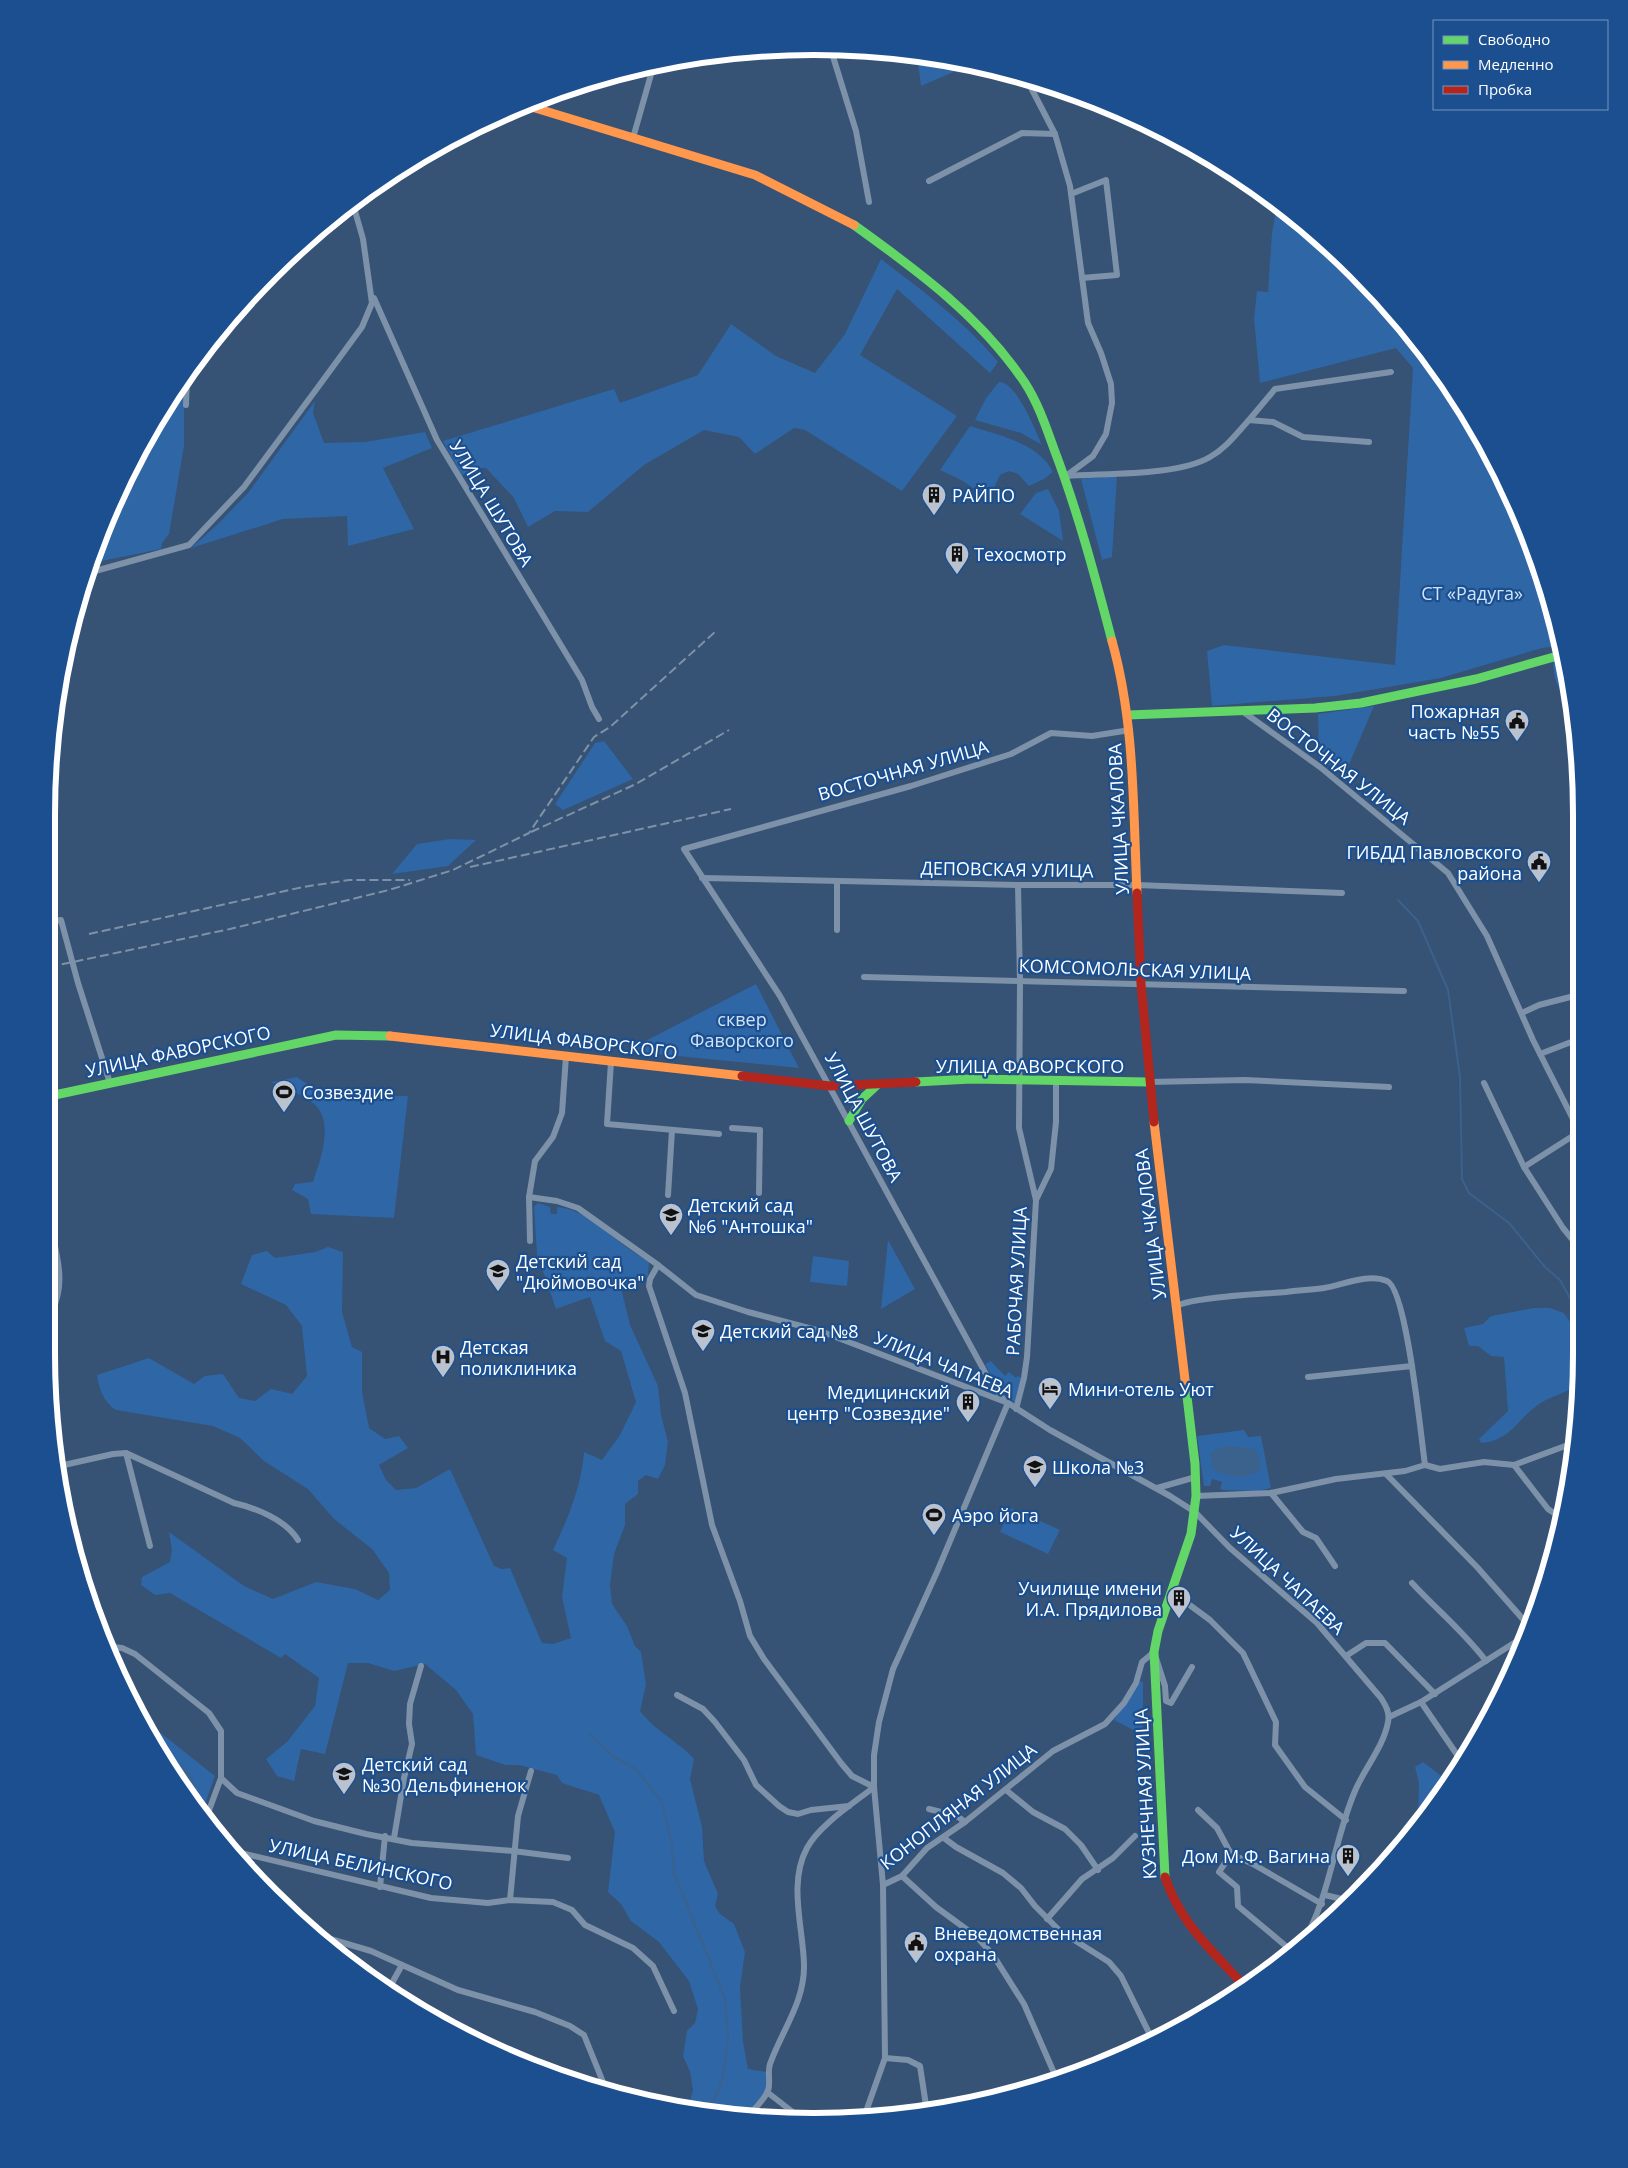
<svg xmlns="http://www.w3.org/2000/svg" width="1628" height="2168" font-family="'Open Sans',sans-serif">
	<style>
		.green { fill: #2f66a5 }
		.water { fill: #3b618d }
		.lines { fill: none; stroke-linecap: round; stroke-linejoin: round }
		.stream { stroke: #3b618d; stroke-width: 2 }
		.street { stroke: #7d92a8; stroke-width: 6 }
		.fast { stroke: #63d668; stroke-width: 9 }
		.slow { stroke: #ff974d; stroke-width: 9 }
		.jam { stroke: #b3261e; stroke-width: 9 }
		.rail { stroke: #7e92a7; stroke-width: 2; stroke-dasharray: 9 4; stroke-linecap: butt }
		.labels { text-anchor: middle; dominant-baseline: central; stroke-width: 4.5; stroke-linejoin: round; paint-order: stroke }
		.poi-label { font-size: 18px; fill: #fff; stroke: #1b4f8f; text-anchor: start }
		.street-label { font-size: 18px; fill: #fff; stroke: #1b4f8f }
		.park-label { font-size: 18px; fill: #cfe3fa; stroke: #1b4f8f }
		.rim { fill: none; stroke: #fff; stroke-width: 6 }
	</style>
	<rect width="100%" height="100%" fill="#365274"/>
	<g class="green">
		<path d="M917,56L972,64L921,86Z"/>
		<path d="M1277,206L1357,271L1452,387L1502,474L1541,567L1559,646L1542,648L1441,678L1335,696L1212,706L1207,651L1224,645L1395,665L1413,368L1396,348L1260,383L1254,318L1257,291L1268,292L1272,233Z"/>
		<path d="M881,259C924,292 963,320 998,362L990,373L897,289L860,355L957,416L902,491L805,430L794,428L755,454L739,437L704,430L644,465L588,512L555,511L528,527L514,498L486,468H476L462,475L443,441L614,389L620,403L698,375L731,324L776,356L815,373L845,334Z"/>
		<path d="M184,380V446L169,534L162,543L161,549L92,563L126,474Z"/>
		<path d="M999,382C1017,382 1035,430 1042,445L1021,433L975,420L986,398Z"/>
		<path d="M315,401L313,413L324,443L365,442L425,432L432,448L383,468L414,529L348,546L347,516L283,519L191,548L217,525L248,493Z"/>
		<path d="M970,426C998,435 1039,443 1053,472L1044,479L1029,486L1018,474L1009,471L1000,475L989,499L961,480L940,470Z"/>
		<path d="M1117,476L1112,557L1102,560L1081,479Z"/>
		<path d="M1048,489L1059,511L1063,541L1020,514L1036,493Z"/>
		<path d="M1562,659L1572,698C1555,691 1554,677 1553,660Z"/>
		<path d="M1374,706L1345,774L1319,759L1318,714Z"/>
		<path d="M604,741L633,779L563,810L555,804L595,743Z"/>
		<path d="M450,839L476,840L448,866L392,874L417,844Z"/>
		<path d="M756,984L799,1068L626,1051Z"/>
		<path d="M297,1077L326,1097L408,1096L394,1218L311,1214L308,1199L292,1190L295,1184L313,1182C321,1158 335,1121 313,1103C302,1094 284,1088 271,1082Z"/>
		<path d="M538,1203L550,1207L551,1214H557V1207C588,1208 620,1248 649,1261L648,1276L621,1288L630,1325L658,1386L661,1415L668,1442L665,1465L658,1479L646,1475L638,1481V1494L625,1504V1525L614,1554L610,1585L612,1604L627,1626L635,1646L641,1652L646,1685L640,1711C655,1731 678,1741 694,1759L690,1779L702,1827L704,1861L718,1894L715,1906L720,1914L734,1924L745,1952L740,1987L743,2042L748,2069L767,2072L766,2091L745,2118L687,2110L693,2090L690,2072L683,2056L687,2031L695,2023L698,2009L689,1981L659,1942L631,1921L621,1904L608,1892L615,1832L599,1795L562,1783L557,1775L519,1765H505L476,1755L473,1714L456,1690L425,1664L394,1671L368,1663H348L325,1754L301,1749L294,1781L277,1776L266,1759L287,1742L315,1706L319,1678L285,1654L281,1658L170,1593L155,1595L141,1585L142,1577L170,1562L172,1550L169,1532L244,1586L273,1599L316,1582L355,1589L378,1600L390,1590L389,1573L372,1549L334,1519L308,1489L264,1461L240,1438L213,1426L116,1410C105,1404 98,1388 97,1375L149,1358L194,1384L205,1376L223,1374L239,1398L255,1401L271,1389L292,1394L307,1376L302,1326L286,1305L241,1284L252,1255L267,1251L275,1258L315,1252L328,1247L343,1252L342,1312L352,1347L362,1352V1392L369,1428L385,1439L399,1436L408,1448L379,1465L386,1480L396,1490L416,1488L450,1469L494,1566L502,1569L510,1568L542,1643L553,1644L571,1638L562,1597L567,1558L553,1550C568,1518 581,1488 584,1452L602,1460L620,1435L636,1402L621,1351L605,1341L590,1297L556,1309L537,1254L534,1207Z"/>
		<path d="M888,1240L915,1289L881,1309Z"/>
		<path d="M813,1256L849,1261L847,1286L810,1282Z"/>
		<path d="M1534,1308H1550L1564,1313L1582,1339L1580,1382C1568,1394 1552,1395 1539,1404C1516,1420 1512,1440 1481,1443L1479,1439L1508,1411L1504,1357L1491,1356L1478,1346H1469L1464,1328L1483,1324L1491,1316Z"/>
		<path d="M991,1361L1005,1376L1009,1372L1016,1378L1018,1376L1022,1378L1015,1403C1002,1391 993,1380 985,1364Z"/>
		<path d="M1244,1430L1248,1437L1261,1436L1271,1488L1258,1491L1223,1490L1220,1489L1222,1482L1212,1479L1210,1486H1204L1197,1436Z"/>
		<path d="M1011,1508L1060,1530L1048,1554L1000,1532Z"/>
		<path d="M1139,1681L1143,1682V1735L1114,1720Z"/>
		<path d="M138,1715L215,1776L201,1815L149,1738Z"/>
		<path d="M1423,1762L1448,1781L1418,1823L1419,1783L1415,1767Z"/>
	</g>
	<g class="water">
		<path d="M1229,1446L1255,1449L1261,1461L1260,1469C1249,1481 1224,1477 1212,1468L1211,1453L1216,1449Z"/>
		<path d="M159,1753C182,1762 201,1777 193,1803Z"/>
	</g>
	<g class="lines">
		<g class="stream">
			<path d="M1398,900L1418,921L1448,990L1460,1077L1462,1179L1469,1193L1509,1223L1545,1267L1560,1280L1581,1318"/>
			<path d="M590,1734L614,1757L636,1769L662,1802L672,1845L674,1873L725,1999L728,2038L723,2079L714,2100L705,2112"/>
		</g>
		<g class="street">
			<path d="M834,48L831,50L856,131L869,202"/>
			<path d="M787,49L810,54L831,50"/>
			<path d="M1027,80L1055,134L1070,186L1088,323L1101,353L1111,384L1112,403L1106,434L1093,456L1066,476"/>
			<path d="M633,138L654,64"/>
			<path d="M929,181L1022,133L1055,134"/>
			<path d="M1071,194L1106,180L1117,275L1082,278"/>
			<path d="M374,298L437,440L582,680L592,707L599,719"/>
			<path d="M186,405L187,376"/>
			<path d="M1249,420L1275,389L1391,372"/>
			<path d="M1067,476C1105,473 1178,476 1210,457C1226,448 1237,433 1249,420L1273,422L1303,437L1369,442"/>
			<path d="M88,573L189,545L244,487L321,383L362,327L372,303L363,239L353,204"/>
			<path d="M1242,711L1320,767L1448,873L1487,936L1533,1040L1579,1131"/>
			<path d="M702,878L1018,885H1137L1342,893"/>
			<path d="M49,922L61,920L78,983L110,1083"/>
			<path d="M837,930V882"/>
			<path d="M864,977L1404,991"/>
			<path d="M1522,1013L1539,1005L1578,995"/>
			<path d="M1540,1054L1579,1039"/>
			<path d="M611,1062L607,1124L719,1134"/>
			<path d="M1149,1082L1245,1080L1389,1087"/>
			<path d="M1484,1083L1524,1167L1579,1132"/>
			<path d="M732,1128L760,1130L759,1193"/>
			<path d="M1524,1167L1563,1228L1581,1250"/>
			<path d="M668,1195L672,1130"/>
			<path d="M529,1197L557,1201L578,1208L658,1265L696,1295L748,1312L820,1331L1008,1403L1050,1430L1170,1496L1195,1512L1230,1548L1317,1623L1381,1698C1386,1706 1390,1713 1388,1722C1384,1746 1364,1769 1355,1791C1333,1842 1331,1896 1301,1946"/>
			<path d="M1036,1200L1051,1169L1056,1122V1080"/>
			<path d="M51,1229C57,1255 66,1285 52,1310"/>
			<path d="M530,1241L529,1197L535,1161L553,1137L562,1113L566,1056"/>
			<path d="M658,1265L650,1279L649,1286L685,1393L712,1525L740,1601L750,1636L764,1659L841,1763L852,1776L874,1787"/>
			<path d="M1177,1306C1192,1297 1264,1294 1286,1292C1298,1290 1311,1290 1324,1288C1343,1285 1367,1273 1387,1281C1407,1289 1421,1438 1425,1465"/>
			<path d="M1308,1377L1412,1366"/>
			<path d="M1004,1400L993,1387L780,996L684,849L911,786L1011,754L1051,733L1092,736L1130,730"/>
			<path d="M1016,1409L1024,1378L1027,1357L1036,1200L1019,1128L1020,981L1018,885"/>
			<path d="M126,1453L150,1546"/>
			<path d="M1425,1465L1440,1469L1484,1462L1514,1465L1576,1442"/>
			<path d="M1514,1465L1548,1509L1560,1517"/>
			<path d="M55,1467L113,1454L126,1453L234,1503C256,1508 286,1520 298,1540"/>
			<path d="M1386,1474L1477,1567L1529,1626"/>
			<path d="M1157,1488L1196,1477"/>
			<path d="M1271,1493L1303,1532L1316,1538L1335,1566"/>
			<path d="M1196,1496L1271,1493L1336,1479L1405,1471L1425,1465"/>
			<path d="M1412,1583C1436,1609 1464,1632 1486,1661"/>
			<path d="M1172,1592L1210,1620L1243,1653L1276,1722L1275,1745L1305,1787L1346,1820"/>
			<path d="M104,1646L122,1648L135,1654L209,1713L221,1731V1778L237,1793L314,1821L366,1834L412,1843L513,1851L568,1858"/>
			<path d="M1346,1656L1366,1643H1385L1435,1694"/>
			<path d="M677,1695L703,1709L715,1722L744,1760L756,1785L779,1806L788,1812L798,1814L811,1810L849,1806"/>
			<path d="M1421,1702L1462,1762"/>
			<path d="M1389,1717L1421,1702L1525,1636"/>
			<path d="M1006,1790L1033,1812L1065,1829L1081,1845L1098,1870"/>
			<path d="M929,1809L957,1816L965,1822"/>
			<path d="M1198,1810L1217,1828L1231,1854L1253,1864L1322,1904"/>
			<path d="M205,1821L221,1778"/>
			<path d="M394,1838L404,1778L412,1744L409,1724L410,1704L421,1666"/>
			<path d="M944,1838L956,1847L1003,1873L1021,1888L1035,1906L1060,1931L1109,1962L1121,1976L1154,2043"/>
			<path d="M233,1851L431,1898L488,1903L510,1900L553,1902L572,1910L585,1925L633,1948L653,1966L674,2011"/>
			<path d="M1231,1854L1219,1872L1237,1887L1238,1906L1293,1952"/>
			<path d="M902,1876L936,1907L977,1937L993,1955L1024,2004L1058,2082"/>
			<path d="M883,1885L902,1876L927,1848L965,1822L1053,1751L1105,1724L1124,1703L1136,1683L1142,1662L1154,1652L1165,1686L1166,1701L1171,1703L1192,1667"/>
			<path d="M380,1887L385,1836"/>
			<path d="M1325,1895L1350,1901"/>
			<path d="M510,1900L518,1816L531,1771"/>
			<path d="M1047,1919L1082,1879L1113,1858L1135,1836"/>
			<path d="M310,1933L371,1951L458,1990L535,2012L570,2026L584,2035L607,2092"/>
			<path d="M387,1992L402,1965"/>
			<path d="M885,2058L908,2060L920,2066L927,2112"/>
			<path d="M767,2092L803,2120"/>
			<path d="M747,2118C753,2110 764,2100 768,2091C771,2082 767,2073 770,2064C782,2030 805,2002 804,1964C803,1927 788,1883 807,1848C819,1825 854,1803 874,1787"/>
			<path d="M863,2120L885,2058L883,1885L874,1787V1755L879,1722L893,1669L937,1572L1008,1403"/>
		</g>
		<g class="fast">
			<path d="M854,225C918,271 981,317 1025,383C1038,403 1046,427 1054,449C1078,512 1095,576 1112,641"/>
			<path d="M1128,715L1315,708L1361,703L1476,679L1561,655"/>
			<path d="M916,1082L971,1079L1149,1082"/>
			<path d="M50,1096L336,1035L390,1036"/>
			<path d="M849,1121L862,1099L877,1085"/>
			<path d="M1165,1877L1154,1652L1158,1631L1191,1534L1196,1496L1195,1464L1186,1388"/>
		</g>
		<g class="slow">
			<path d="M522,104L755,175L854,225"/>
			<path d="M1112,641C1135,723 1133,808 1137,893"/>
			<path d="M390,1036L742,1076"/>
			<path d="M1154,1122L1186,1388"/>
		</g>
		<g class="jam">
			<path d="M1137,893L1141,984L1154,1122"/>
			<path d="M742,1076L830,1086L916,1082"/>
			<path d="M1165,1877C1181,1925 1213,1951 1246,1988"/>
		</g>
		<g class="rail">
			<path d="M531,832L636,784L729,730"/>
			<path d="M470,867L731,809"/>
			<path d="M89,934L303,887L349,880H410"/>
			<path d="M49,967L230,929L389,890L453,870L529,833L594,737L610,727L716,631"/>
		</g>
	</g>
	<defs>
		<symbol id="building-pin" viewBox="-11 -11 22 30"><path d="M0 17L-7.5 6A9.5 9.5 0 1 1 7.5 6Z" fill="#b9c2ce" stroke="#1b4f8f"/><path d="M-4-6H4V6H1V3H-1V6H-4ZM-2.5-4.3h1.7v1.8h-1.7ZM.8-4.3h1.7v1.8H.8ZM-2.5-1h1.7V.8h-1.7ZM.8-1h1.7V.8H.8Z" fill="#111"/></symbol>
		<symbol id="civic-pin" viewBox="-11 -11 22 30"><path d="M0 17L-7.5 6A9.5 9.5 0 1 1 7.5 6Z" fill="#b9c2ce" stroke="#1b4f8f"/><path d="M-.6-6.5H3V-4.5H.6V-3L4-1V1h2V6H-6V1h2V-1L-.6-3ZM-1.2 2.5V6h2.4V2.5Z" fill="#111"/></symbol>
		<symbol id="stadium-pin" viewBox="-11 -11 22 30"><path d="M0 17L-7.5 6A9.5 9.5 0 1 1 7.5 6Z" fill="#b9c2ce" stroke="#1b4f8f"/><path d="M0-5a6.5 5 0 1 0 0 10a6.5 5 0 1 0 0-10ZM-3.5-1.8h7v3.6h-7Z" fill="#111"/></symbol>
		<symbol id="school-pin" viewBox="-11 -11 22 30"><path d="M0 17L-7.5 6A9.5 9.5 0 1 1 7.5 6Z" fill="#b9c2ce" stroke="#1b4f8f"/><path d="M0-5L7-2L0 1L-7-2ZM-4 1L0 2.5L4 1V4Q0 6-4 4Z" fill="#111"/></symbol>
		<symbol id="hospital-pin" viewBox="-11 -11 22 30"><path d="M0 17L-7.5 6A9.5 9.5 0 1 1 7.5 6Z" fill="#b9c2ce" stroke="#1b4f8f"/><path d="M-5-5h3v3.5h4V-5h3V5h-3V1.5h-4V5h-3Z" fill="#111"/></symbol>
		<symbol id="hotel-pin" viewBox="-11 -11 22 30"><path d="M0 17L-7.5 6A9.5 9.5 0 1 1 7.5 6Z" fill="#b9c2ce" stroke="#1b4f8f"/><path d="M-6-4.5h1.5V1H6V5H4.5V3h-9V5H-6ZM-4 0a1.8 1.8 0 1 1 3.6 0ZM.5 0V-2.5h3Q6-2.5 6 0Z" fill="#111"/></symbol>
	</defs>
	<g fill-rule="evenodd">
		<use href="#building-pin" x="920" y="481" width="28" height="38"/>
		<use href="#building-pin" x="943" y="540" width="28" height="38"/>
		<use href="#civic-pin" x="1503" y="707" width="28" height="38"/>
		<use href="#civic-pin" x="1525" y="848" width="28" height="38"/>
		<use href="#stadium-pin" x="270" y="1078" width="28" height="38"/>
		<use href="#school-pin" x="657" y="1201" width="28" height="38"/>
		<use href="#school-pin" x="484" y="1257" width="28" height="38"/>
		<use href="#school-pin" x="689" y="1317" width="28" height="38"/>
		<use href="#hospital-pin" x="429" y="1343" width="28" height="38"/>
		<use href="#hotel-pin" x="1036" y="1375" width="28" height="38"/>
		<use href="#building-pin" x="954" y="1388" width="28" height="38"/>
		<use href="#school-pin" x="1021" y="1453" width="28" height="38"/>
		<use href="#stadium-pin" x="920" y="1501" width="28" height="38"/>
		<use href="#building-pin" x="1165" y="1584" width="28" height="38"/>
		<use href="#school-pin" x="330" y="1760" width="28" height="38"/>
		<use href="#building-pin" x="1334" y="1842" width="28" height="38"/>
		<use href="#civic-pin" x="902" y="1929" width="28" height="38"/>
	</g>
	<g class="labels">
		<g class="poi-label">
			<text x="952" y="495">РАЙПО</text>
			<text x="974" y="554">Техосмотр</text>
			<text x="1500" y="711" text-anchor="end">Пожарная<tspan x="1500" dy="21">часть №55</tspan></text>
			<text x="1522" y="852" text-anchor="end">ГИБДД Павловского<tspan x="1522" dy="21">района</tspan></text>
			<text x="302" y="1092">Созвездие</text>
			<text x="688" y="1205">Детский сад<tspan x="688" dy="21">№6 "Антошка"</tspan></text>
			<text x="516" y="1261">Детский сад<tspan x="516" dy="21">"Дюймовочка"</tspan></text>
			<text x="720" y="1331">Детский сад №8</text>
			<text x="460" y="1347">Детская<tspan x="460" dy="21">поликлиника</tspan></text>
			<text x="1068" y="1389">Мини-отель Уют</text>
			<text x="950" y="1392" text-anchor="end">Медицинский<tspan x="950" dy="21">центр "Созвездие"</tspan></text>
			<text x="1052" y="1467">Школа №3</text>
			<text x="952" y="1515">Аэро йога</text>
			<text x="1162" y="1588" text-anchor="end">Училище имени<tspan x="1162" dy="21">И.А. Прядилова</tspan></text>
			<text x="362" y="1764">Детский сад<tspan x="362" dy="21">№30 Дельфиненок</tspan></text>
			<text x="1330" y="1856" text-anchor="end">Дом М.Ф. Вагина</text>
			<text x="934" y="1933">Вневедомственная<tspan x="934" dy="21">охрана</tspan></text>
		</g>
		<g class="street-label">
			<text transform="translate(492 503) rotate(59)">УЛИЦА ШУТОВА</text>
			<text transform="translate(1339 766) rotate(38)">ВОСТОЧНАЯ УЛИЦА</text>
			<text transform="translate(903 770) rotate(-16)">ВОСТОЧНАЯ УЛИЦА</text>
			<text transform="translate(1118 819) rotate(-93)">УЛИЦА ЧКАЛОВА</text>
			<text transform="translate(1007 869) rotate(1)">ДЕПОВСКАЯ УЛИЦА</text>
			<text transform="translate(1135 969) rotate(2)">КОМСОМОЛЬСКАЯ УЛИЦА</text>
			<text transform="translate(584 1041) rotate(7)">УЛИЦА ФАВОРСКОГО</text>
			<text transform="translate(178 1051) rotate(-12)">УЛИЦА ФАВОРСКОГО</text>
			<text x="1030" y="1066">УЛИЦА ФАВОРСКОГО</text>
			<text transform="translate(864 1117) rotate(62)">УЛИЦА ШУТОВА</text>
			<text transform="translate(1150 1224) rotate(-97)">УЛИЦА ЧКАЛОВА</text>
			<text transform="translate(1016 1281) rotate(-87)">РАБОЧАЯ УЛИЦА</text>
			<text transform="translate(944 1364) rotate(22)">УЛИЦА ЧАПАЕВА</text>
			<text transform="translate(1288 1580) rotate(43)">УЛИЦА ЧАПАЕВА</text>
			<text transform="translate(1145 1794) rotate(-93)">КУЗНЕЧНАЯ УЛИЦА</text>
			<text transform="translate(958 1806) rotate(-38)">КОНОПЛЯНАЯ УЛИЦА</text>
			<text transform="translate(361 1864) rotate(12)">УЛИЦА БЕЛИНСКОГО</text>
		</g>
		<g class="park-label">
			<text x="1472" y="593">СТ «Радуга»</text>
			<text x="742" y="1019">сквер<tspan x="742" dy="21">Фаворского</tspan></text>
		</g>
	</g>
	<path d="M0 0H1628V2168H0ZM814 55H814A759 759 0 0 1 1573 814V1354A759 759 0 0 1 814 2113H814A759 759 0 0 1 55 1354V814A759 759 0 0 1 814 55Z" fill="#1b4f8f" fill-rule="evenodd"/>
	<path class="rim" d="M814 55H814A759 759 0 0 1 1573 814V1354A759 759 0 0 1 814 2113H814A759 759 0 0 1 55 1354V814A759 759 0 0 1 814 55Z"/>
	<rect x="1433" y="20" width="175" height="90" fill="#1b4f8f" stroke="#7695bc"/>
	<rect x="1443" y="36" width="25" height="8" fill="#63d668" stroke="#7695bc"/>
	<text x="1478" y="45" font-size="15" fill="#ffffff">Свободно</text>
	<rect x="1443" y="61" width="25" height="8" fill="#ff974d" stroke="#7695bc"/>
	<text x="1478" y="70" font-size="15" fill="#ffffff">Медленно</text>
	<rect x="1443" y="86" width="25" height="8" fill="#b3261e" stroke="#7695bc"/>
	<text x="1478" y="95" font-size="15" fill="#ffffff">Пробка</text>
</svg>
